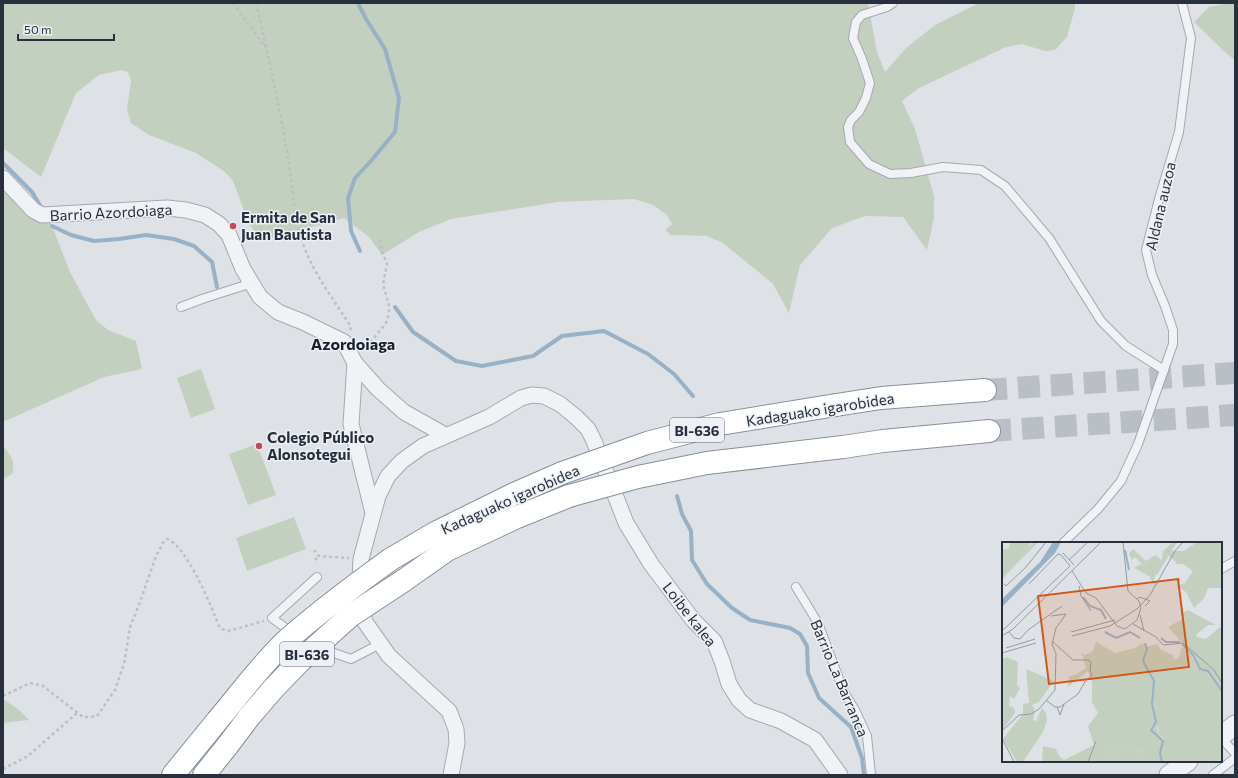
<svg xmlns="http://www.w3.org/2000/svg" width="1238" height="778" font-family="Commissioner,sans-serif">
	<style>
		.grass { fill: #c4d0bf }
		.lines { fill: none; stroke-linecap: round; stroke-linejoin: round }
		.stream { stroke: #99b1c6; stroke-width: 4 }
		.motorway-tunnel { stroke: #babec5; stroke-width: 22; stroke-dasharray: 22 11; stroke-linecap: butt }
		.service-casing { stroke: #a4a9b1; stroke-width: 10 }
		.minor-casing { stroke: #a4a9b1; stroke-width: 17 }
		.tertiary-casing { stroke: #a4a9b1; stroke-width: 21 }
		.motorway-casing { stroke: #86909d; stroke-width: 24 }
		.path { stroke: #bcc0c5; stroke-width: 2.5; stroke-dasharray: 3 3; stroke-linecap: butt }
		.service { stroke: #f0f2f5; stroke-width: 8 }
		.minor { stroke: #f0f2f5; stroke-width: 15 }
		.tertiary { stroke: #f0f2f5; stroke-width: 19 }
		.motorway { stroke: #fff; stroke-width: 22 }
		.motorway-bridge-casing { stroke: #86909d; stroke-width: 24; stroke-linecap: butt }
		.motorway-bridge { stroke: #fff; stroke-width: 22 }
		.poi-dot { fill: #c9465e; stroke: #edf0f5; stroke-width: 1.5 }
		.labels { text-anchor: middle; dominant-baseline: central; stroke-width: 3; stroke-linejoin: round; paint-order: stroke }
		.shield { fill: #edf0f5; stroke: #636a74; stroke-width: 1 }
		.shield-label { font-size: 14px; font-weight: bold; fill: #28303d }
		.street-label { font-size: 15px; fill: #28303d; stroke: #edf0f5 }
		.poi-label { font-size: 15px; font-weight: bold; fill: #28303d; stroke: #edf0f5; text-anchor: start }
		.neighbourhood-label { font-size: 16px; font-weight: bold; fill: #1a212e; stroke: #edf0f5 }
		.inset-river { fill: none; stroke: #99b1c6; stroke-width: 2 }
		.inset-road { fill: none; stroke: #959ba3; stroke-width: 1 }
		.view { fill: #d55511; fill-opacity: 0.15; stroke: #d55511; stroke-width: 2 }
		.inset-edge { fill: none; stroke: #28303d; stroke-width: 2 }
	</style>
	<rect width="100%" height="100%" fill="#dee2e7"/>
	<g class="grass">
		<path d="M3,3H868L877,52L885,72L905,49L935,25L979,3H1075V8L1067,37L1055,50L1045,51L1022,44L1006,47L919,88L902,101L915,129L934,196V218L927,250L903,217L865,216L832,228L800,265L789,313L773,284L723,243L707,236L671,235L665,230L672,224L667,215L653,205L634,199L558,202L451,219L419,232L382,255L369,237L344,218L272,238L259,237L249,224L233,181L225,172L196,153L149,135L131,123L127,110L131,80L128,72L122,70L99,75L76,93L41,177L3,148Z"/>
		<path d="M1228,3H1235V60L1227,54L1194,22L1209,7Z"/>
		<path d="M3,169L47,213L70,272L96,320L108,330L136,341L142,369L104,377L3,422Z"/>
		<path d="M201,369L215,409L191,418L177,378Z"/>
		<path d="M257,444L276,495L248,505L229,454Z"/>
		<path d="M3,446C11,456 16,461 12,474L3,479Z"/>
		<path d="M294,517L306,549L247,571L236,538Z"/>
		<path d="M3,699L18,709L29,720L3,723Z"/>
	</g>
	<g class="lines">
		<g class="stream">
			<path d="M358,3L366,19L385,49L399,98L395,132L371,161L355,178L348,198L351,231L360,251"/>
			<path d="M3,163L32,192L41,207"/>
			<path d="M52,226L71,235L94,241L119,239L146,235L174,239L194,246L212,262L217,287"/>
			<path d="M395,307L413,332L456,361L482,366L533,356L562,336L604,331L648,354L674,374L693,396"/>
			<path d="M677,496L682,514L691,531L692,560L707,584L732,608L750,620L790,628L800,634L807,646L808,673L819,698L851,727L862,758L864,775"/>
		</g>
		<g class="motorway-tunnel">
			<path d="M985,390L1235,373"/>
			<path d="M989,431L1235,415"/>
		</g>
		<defs>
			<g id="service">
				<path d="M893,3L887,7L862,15L856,22L853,38L862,59L870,83L866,98L859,112L851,120L848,127L850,142L869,164L890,174L911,173L943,167L981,170L1005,186L1049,238L1101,321L1126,346L1164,370"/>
				<path d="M181,307L202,299L252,283"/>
				<path d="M1063,543L1098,509L1121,481L1138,444L1173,344V330L1165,306L1152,275L1146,250L1159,199L1179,132L1191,38L1182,3"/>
				<path d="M1221,569L1235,561"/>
				<path d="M317,577L272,618L306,643L351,659L380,644"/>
				<path d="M796,587L818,623L844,692L855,710L867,736L871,775"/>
				<path d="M1221,738L1235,753"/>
				<path d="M1213,775L1235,758"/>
			</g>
			<g id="minor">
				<path d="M3,178L33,210L42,215L167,208L186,210L205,215L219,224L229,235L243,269L260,297L278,312L303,322L344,342L355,363L378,389L404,412L445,435"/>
				<path d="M355,363L351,424L373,513"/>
				<path d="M451,775L457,743L456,729L449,711L389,656L365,622L359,596L361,559L378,496L388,476L402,461L423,446L489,417L521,398L532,395L544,396L560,404L576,417L588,429L594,441L626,523L651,564L693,620L714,641L722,661L729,684L739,700L750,710L781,721L815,740L840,775"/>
			</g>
			<g id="tertiary">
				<path d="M1221,736L1235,725"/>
				<path d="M1169,775L1188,761"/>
			</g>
			<g id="motorway">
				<path d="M836,405L881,398L985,390"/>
				<path d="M843,447L883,441L989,431"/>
				<path d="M391,559L435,533L514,494L562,473"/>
				<path d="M403,581L447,550L517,517L569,496"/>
				<path d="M173,775L217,721"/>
				<path d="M204,775L228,745"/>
			</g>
		</defs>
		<use href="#service" class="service-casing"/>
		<use href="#minor" class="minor-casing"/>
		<use href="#tertiary" class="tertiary-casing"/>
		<use href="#motorway" class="motorway-casing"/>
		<g class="path">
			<path d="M233,3L266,48"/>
			<path d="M256,3C268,54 279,106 288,157C293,186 293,217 303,244C314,274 333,299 350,325L351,331"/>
			<path d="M361,350L374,338L386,323L389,313V306L383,284L387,264L381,249L380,239"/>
			<path d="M314,550L319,556L349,558"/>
			<path d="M315,560L319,556"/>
			<path d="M3,696L30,683L43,686L83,717H90L97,716L115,690L124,664L130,627L140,602L156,556L164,541L167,539C187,546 211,606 219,626L222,629L228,631L264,621"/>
			<path d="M3,769L28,756L77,713"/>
		</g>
		<use href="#service" class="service"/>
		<use href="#minor" class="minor"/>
		<use href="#tertiary" class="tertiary"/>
		<use href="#motorway" class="motorway"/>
		<defs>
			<g id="motorway-bridge">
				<path d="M562,473L647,443L720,424L836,405"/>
				<path d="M569,496L638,477L707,463L843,447"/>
				<path d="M217,721C239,695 260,666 285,642C318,612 355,585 391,559"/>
				<path d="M228,745L249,717L273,689L300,661L350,616L403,581"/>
			</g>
		</defs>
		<use href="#motorway-bridge" class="motorway-bridge-casing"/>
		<use href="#motorway-bridge" class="motorway-bridge"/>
	</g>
	<g class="poi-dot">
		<circle cx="233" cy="226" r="4"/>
		<circle cx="259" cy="446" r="4"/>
	</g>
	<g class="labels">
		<g class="shield">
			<rect x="670" y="418" width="54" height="24" rx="3"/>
			<rect x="280" y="642" width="54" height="24" rx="3"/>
		</g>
		<g class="shield-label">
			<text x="697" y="430">BI-636</text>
			<text x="307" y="654">BI-636</text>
		</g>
		<g class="street-label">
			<text transform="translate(1160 206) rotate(-77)">Aldana auzoa</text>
			<text transform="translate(111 212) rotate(-3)">Barrio Azordoiaga</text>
			<text transform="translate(820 409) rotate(-9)">Kadaguako igarobidea</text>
			<text transform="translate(510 499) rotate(-24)">Kadaguako igarobidea</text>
			<text transform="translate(690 614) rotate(52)">Loibe kalea</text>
			<text transform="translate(840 678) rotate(67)">Barrio La Barranca</text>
		</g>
		<g class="poi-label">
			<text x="241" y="217">Ermita de San<tspan x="241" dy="17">Juan Bautista</tspan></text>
			<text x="267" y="437">Colegio Público<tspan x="267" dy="17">Alonsotegui</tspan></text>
		</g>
		<g class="neighbourhood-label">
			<text x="353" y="343">Azordoiaga</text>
		</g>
	</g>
	<g transform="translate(1002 542)">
		<rect width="220" height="220" fill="#dee2e7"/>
		<path d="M12,0H30L20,10ZM33,0H36L0,37V22L8,27ZM195,0H220V46H206L202,56L192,66L184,50L174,44L183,41L191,29L181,22H175L171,17L164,12L167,9H182ZM153,13L160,18H151L155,23L141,30L149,28L154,31L151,41L147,34L132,26L139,22L142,24L146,21L144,19ZM186,68L214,83H206L194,93L195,95L204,97L218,85L220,87V220H161L162,196L157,192L156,185L151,183L144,189L139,202L143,211L117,203L112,214L104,208L79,220H40L41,204L54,207L57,214L62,218L92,203L86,184L96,171L90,160V141L86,129L66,145L67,134L73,133L84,126L79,109L82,113L90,110L94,100L113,111L133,106L140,101L145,105L155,102L159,108L171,113L172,118L177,115L180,105L198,120L166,85L181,77L179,71ZM5,115L16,120L15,143L18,146L12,157L8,154L7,164L12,166L13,171L0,189V117ZM24,127L52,139L37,160L30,163L33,169L31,178L34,179L40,166L44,171L45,178L41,190L21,220H15L1,197L21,172V162L27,161Z" fill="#c4d0bf"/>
		<path d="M8,0L15,1L19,9L33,0L4,31L0,25V8L7,6ZM171,0H175L155,33L149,28L140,30L148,24L155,23L151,17L160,18L161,9ZM154,182L157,192L165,201L161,220L77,219L102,207L112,214L117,203L142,211L137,199L138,193Z" fill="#c4d0bf"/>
		<path d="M131,7L144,19L146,21L142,24L133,15L130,18L127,12Z" fill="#c4d0bf"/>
		<path d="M51,0H59L53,11L0,65V57L38,20Z" fill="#99b1c6"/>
		<path class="inset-river" d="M123,8L127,28M81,55L88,64L99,68L104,77M103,90L114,96L128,90L138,96M159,96L164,100H178M143,101L145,107L141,119L152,139L150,162L154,180L149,188L161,199L158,211L160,220M180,102L192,114L198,127L206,129L220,149"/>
		<path class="inset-road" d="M61,11L72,23M67,18L86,0M70,29L84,51L94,56L115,84L123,87L135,78L139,66L137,59L126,49L121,0M2,42L4,44L24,25L44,0M27,42L56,12L59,13L68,24M77,44L79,54L89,69M135,57L138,55L148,59L143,64M138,73L142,89M131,82L154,95L161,103L181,101L212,128L220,141M0,89L68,24M7,90L12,96L18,97L26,88L60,64M69,90L113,78M0,94L11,87L99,0M70,94L108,84L135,67L148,53L173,9L181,0M4,106L33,97M0,111L34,101M44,158L53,165H58L76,152L84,138L90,134L88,128L89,121L87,118H71L50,99M55,165L58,173L62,162M0,189L17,173L29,172L37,167L53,148L54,112L50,102L54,86L64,72L49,74M0,196L12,220M86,220L94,199"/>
		<path class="view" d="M176,37L187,125L47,142L36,54Z"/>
		<rect width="220" height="220" class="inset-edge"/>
	</g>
	<rect width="1238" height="778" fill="none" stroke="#28303d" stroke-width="8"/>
	<path d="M18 34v6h96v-6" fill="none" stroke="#28303d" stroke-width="2"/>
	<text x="24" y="34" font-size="12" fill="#28303d" stroke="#edf0f5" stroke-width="3" paint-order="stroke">50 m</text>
</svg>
